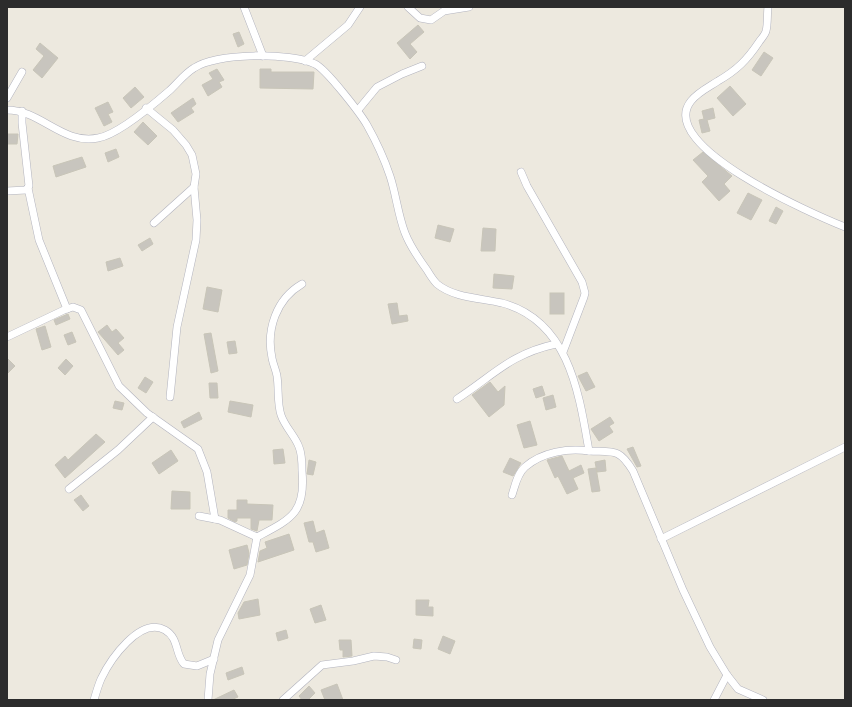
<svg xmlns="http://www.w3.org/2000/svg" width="852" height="707" font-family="'Nunito Sans',sans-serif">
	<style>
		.building { fill: #c8c5be; stroke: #c8c5b8 }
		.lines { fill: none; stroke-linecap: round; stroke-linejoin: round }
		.minor-casing { stroke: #b2b3be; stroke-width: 8 }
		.minor { stroke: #fff; stroke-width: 7 }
	</style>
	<rect width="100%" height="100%" fill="#ede9df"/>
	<g class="building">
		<path d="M418,25L424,32L410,44L417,52L410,59L397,43Z"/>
		<path d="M239,32L244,44L238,47L233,34Z"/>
		<path d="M40,43L58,58L42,78L33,70L44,56L36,49Z"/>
		<path d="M764,52L773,58L761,76L752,70Z"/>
		<path d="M217,69L224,80L219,82L222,87L208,96L202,85L213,79L209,73Z"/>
		<path d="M260,69H271V72H314L313,89L260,88Z"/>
		<path d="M730,86L746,104L733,116L717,98Z"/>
		<path d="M135,87L144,97L131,108L123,98Z"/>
		<path d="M193,98L196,104L191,108L194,112L178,122L171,113Z"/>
		<path d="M108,102L113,112L108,114L112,122L104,126L95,108Z"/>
		<path d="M713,108L715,118L707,120L710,131L702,133L699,120L704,119L702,111Z"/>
		<path d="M143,122L157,136L148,145L134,132Z"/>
		<path d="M7,134H18L17,144H7Z"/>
		<path d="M116,149L119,157L108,162L105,153Z"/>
		<path d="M703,152L732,176L724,184L730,191L719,201L702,182L708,176L693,160Z"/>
		<path d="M82,157L86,167L56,177L53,166Z"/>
		<path d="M748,193L762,200L751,220L737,213Z"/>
		<path d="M776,207L783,211L776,224L769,221Z"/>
		<path d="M438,225L454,229L450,242L435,238Z"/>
		<path d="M483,228L496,229L495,251H481Z"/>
		<path d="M150,238L153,244L142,251L138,245Z"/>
		<path d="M120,258L123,266L108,271L106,262Z"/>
		<path d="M494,274L514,276L512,289L493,288Z"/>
		<path d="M207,287L222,290L218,312L203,309Z"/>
		<rect x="550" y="293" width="14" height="21"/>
		<path d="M397,303L399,316L407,315L408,321L392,324L388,304Z"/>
		<path d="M68,314L70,319L56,325L54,320Z"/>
		<path d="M107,325L112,332L116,329L124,338L118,343L124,350L118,355L98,332Z"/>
		<path d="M45,326L51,347L42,350L36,329Z"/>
		<path d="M72,332L76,342L68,345L64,335Z"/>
		<path d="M211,333L218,371L211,373L204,334Z"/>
		<path d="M235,341L237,353L229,354L227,342Z"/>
		<path d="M7,358L15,366L7,374Z"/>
		<path d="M66,359L73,366L65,375L58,368Z"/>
		<path d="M587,372L595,387L586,391L578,376Z"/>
		<path d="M145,377L153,382L146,393L138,388Z"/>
		<path d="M490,382L498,392L505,386L504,405L489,417L472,395Z"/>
		<path d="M209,383H217L218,398H210Z"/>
		<path d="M542,386L545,395L536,398L533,389Z"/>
		<path d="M553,395L556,407L546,410L543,398Z"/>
		<path d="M115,401L124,403L122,410L113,408Z"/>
		<path d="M230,401L253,405L251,417L228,412Z"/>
		<path d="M199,412L202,419L184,428L181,422Z"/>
		<path d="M610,417L614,423L609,426L613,432L599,441L591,429Z"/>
		<path d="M530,421L537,445L524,448L517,425Z"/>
		<path d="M96,434L105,442L65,478L55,465L65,456L68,460Z"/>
		<path d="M633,447L641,466L637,467L627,449Z"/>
		<path d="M283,449L285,463L274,464L273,450Z"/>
		<path d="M171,450L178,461L159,474L152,463Z"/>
		<path d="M562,456L569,471L581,465L584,473L573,478L578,489L567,494L558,476L555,478L547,460Z"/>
		<path d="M510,458L521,463L513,476L503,472Z"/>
		<path d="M309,460L316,462L313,475L307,474Z"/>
		<path d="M605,460L606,471L597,472L595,462Z"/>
		<path d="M596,468L600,491L592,492L588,469Z"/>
		<path d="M172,491L190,492V509H171Z"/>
		<path d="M81,495L89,506L83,511L74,500Z"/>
		<path d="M237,500H247V504L273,505L272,520H259L257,531L251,529V518H237V521L235,522L228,518V510H237Z"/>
		<path d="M313,521L316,533L324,530L329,548L316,552L313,542H309L304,523Z"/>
		<path d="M289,534L294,550L258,562L260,551L267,548L265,542Z"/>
		<path d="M247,545L249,553L247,565L234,569L229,550Z"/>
		<path d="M258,599L260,615L239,619L238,613L244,602Z"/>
		<path d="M416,600H429L428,607H433V616L416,615Z"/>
		<path d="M321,605L326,620L315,623L310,609Z"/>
		<path d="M286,630L288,638L278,641L276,633Z"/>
		<path d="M443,636L455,641L450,654L438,649Z"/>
		<path d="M414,639L422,640L421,649L413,648Z"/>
		<path d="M339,640H351L352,656L343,657V650H340Z"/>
		<path d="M242,667L244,674L228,680L226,673Z"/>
		<path d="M337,684L343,700H325L321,690Z"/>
		<path d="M309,686L315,693L308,700H302L299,696Z"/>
		<path d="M234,690L238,697L231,700H213Z"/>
	</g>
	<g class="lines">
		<defs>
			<g id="minor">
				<path d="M244,7L263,56"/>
				<path d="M408,7L420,18L431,20L444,11L469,7"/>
				<path d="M768,7C767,14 768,24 766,31C765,35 761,39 759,42C747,60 737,70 718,81C709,87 698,92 691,101C655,146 815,215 845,227"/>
				<path d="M305,61L348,25L360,7"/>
				<path d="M7,98L22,72"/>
				<path d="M146,108L173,130L186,145L192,155L196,174L194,187L154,223"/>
				<path d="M7,110C41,110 62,145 98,138C117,135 154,104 169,91C177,84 184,74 194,68C216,53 291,52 315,64C326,69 360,113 367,125C376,141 384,158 390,176C396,194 398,215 405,233C410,246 419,259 427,270C430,275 433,280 437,284C454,298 481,298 502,303C569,321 579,393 589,451C614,452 619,448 633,471L683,590L710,647L727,675L738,689L763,700"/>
				<path d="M358,110L377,87L402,74L422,66"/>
				<path d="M521,172L527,186L582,282L585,293L584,297L563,352"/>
				<path d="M28,188L39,240L67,309"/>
				<path d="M7,191L26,190L29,186L22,123V111"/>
				<path d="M7,337L64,310L73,307L81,310L119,386L147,413L198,449L207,472L215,519"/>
				<path d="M170,397L177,327L196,240L197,220L194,187"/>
				<path d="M457,399C494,375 510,354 556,344"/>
				<path d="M69,489L118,450L153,417"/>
				<path d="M512,495C515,486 517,474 525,467C542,452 568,448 589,451"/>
				<path d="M199,516L220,520L257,537"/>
				<path d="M661,539L845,447"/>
				<path d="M94,700C96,693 98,686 101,679C110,660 140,616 165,630C179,638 175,654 184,664L197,666L214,659"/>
				<path d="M208,700L210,674L218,640L250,575L257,537C291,519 306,513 302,471C302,464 302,454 299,447C295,436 285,427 281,415C277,403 279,388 277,376C276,370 273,364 272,358C266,330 276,299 302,284"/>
				<path d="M283,700L322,665L353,661L374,656L387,657L396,660"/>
				<path d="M714,700L727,675"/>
			</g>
		</defs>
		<use href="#minor" class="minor-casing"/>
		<use href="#minor" class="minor"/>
	</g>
	<rect width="852" height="707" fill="none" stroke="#2c2c2c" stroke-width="16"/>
</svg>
